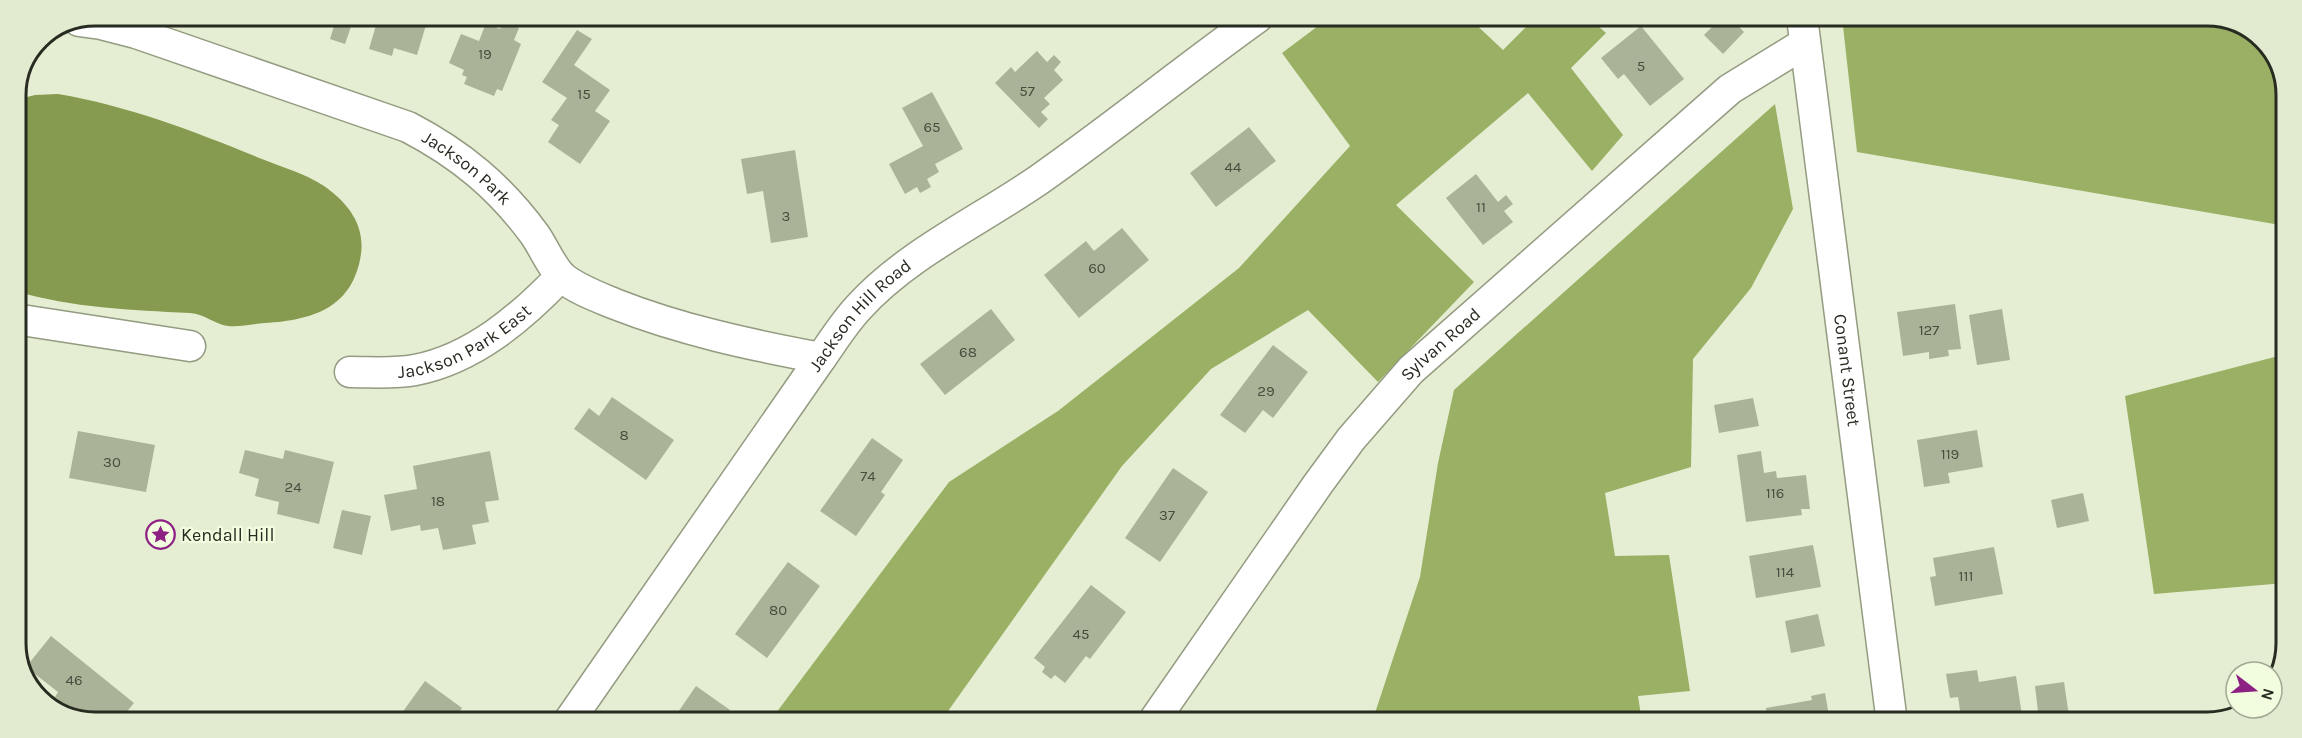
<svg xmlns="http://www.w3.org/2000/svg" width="2302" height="738" font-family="Karla,sans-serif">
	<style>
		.forest { fill: #9ab064 }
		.water { fill: #869b4f }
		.building { fill: #aab398 }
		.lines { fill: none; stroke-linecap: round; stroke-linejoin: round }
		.minor-casing { stroke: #939b81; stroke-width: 33 }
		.minor { stroke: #fff; stroke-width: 30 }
		.labels { text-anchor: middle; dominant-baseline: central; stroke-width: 4.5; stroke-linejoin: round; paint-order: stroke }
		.number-label { font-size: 15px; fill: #484d3e }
		.street-label { font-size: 18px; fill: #272b20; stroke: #f2fcdf }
		.poi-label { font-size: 18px; fill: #272b20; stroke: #f2fcdf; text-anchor: start }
		.rim { fill: none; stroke: #272b20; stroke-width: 3 }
	</style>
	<rect width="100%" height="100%" fill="#e5eed2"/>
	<g class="forest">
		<path d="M1330,17H1468L1503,50L1536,17H1588L1606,33L1571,68L1623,135L1592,171L1528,93L1396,205L1474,282L1378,382L1308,310L1211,369L1122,466L941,721H770L949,482L1058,411L1239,268L1350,146L1282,53Z"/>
		<path d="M1842,17L2229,18L2270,46L2287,89L2286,226L1857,152Z"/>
		<path d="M1775,104L1793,209L1751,288L1693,359L1691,467L1605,493L1615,556L1669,555L1690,691L1638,696L1642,722H1372L1420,577L1438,463L1454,390Z"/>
		<path d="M2286,354L2285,583L2154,594L2125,396Z"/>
	</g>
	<path class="water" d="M58,94C129,106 196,132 262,159C282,167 306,174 324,186C347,202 365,224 361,254C353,308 313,320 265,323C253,324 240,327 228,326C214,324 205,314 190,313C131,310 73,308 15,291V100L35,95Z"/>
	<g class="building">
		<path d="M303,15H355L345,44L330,39L334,26Z"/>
		<path d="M379,15H429L417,55L394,48L392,56L369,49Z"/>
		<path d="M1722,17H1730L1744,32L1723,54L1704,35Z"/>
		<path d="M503,22L519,28L514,40L521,44L502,91L497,89L494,96L464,84L467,77L462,75L464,70L449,63L461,34L479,41L486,23L500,29Z"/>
		<path d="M1641,26L1684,79L1650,106L1624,74L1618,79L1601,58Z"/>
		<path d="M577,30L592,39L574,65L610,90L595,111L610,121L580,164L548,142L559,125L551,120L567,98L542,82Z"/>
		<path d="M1037,51L1047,62L1054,55L1061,62L1054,70L1063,80L1044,98L1050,104L1041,112L1048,119L1039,128L995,83L1011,67L1015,72Z"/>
		<path d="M932,92L963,149L935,164L939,172L927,179L931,187L920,193L917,187L905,194L889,164L923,146L902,108Z"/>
		<path d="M1249,127L1276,161L1216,207L1190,173Z"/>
		<path d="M795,150L808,237L771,243L763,191L747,194L741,159Z"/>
		<path d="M1476,174L1498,202L1506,195L1513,204L1504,211L1513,222L1483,245L1446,198Z"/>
		<path d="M1122,228L1149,260L1079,318L1044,275L1086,241L1094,251Z"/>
		<path d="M1955,304L1961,349L1948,350L1949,356L1929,359V352L1903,356L1897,312Z"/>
		<path d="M991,309L1015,340L945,395L920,364Z"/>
		<path d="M2002,309L2010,360L1977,365L1969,315Z"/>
		<path d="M1273,345L1308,372L1273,418L1263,410L1245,433L1220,415Z"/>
		<path d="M612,397L674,440L646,480L574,429L589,408L599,416Z"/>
		<path d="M1753,398L1759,426L1719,433L1714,405Z"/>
		<path d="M1977,430L1983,467L1948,473L1950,483L1924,487L1917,440Z"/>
		<path d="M78,431L155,445L146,492L69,478Z"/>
		<path d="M872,438L903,460L881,492L885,495L856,536L820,511Z"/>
		<path d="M245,450L283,459L285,450L334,462L319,524L277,514L279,502L255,496L259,479L239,473Z"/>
		<path d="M490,451L499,500L485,502L489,522L472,525L476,544L443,550L438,528L421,531L420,525L391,531L384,495L417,489L413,466Z"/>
		<path d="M1761,451L1764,473L1776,471L1777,478L1806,475L1810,509H1801L1802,515L1746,522L1737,455Z"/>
		<path d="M1173,468L1208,492L1160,562L1125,538Z"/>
		<path d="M2083,493L2089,521L2057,528L2051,500Z"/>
		<path d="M342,510L371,516L362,555L333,548Z"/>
		<path d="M1813,545L1821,587L1756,598L1749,556Z"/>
		<path d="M1994,547L2003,594L1935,606L1930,577L1936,576L1933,558Z"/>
		<path d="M788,562L820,586L767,658L735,634Z"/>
		<path d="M1091,585L1126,612L1090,659L1086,656L1065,683L1055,675L1051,679L1042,672L1045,667L1034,658Z"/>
		<path d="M1818,614L1825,646L1791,653L1785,621Z"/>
		<path d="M51,636L134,703L120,720H84L55,697L58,692L26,667Z"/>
		<path d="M1977,670L1979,682L2016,676L2023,722L1962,723L1958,697L1950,698L1946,674Z"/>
		<path d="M425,681L462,708L453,721H396Z"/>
		<path d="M2064,682L2069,716L2039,720L2035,686Z"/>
		<path d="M696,686L730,710L722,721H672Z"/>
		<path d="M1825,693L1829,716L1823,717L1824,722H1755L1754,718L1767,716L1766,708L1812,700L1811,696Z"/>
		<path d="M1005,712L1020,721H998Z"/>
	</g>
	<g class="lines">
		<defs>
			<g id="minor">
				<path id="s1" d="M1802,17L1892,723"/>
				<path id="s2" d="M79,21L101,24L136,33L408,127C460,154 500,187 535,235C544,248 551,266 562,277C576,289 598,297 615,304C681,330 751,345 821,358"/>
				<path d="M15,319L190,346"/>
				<path id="s3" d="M350,372C372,372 394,374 415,370C473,359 522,317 561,276"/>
				<path id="s4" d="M569,721L821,358C833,341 844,323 859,307C907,254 981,220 1040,179C1114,127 1184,70 1258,17"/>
				<path id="s5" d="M1153,722L1318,484L1351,439L1411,370L1730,89L1805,43"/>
			</g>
		</defs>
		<use href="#minor" class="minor-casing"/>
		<use href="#minor" class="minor"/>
	</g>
	<defs>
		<symbol id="sight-ring" viewBox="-11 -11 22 22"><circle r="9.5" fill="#f2fcdf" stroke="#8d2083" stroke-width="1.5"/><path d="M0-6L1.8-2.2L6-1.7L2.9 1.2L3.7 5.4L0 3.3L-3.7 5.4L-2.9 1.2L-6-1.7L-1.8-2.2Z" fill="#8d2083"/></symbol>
	</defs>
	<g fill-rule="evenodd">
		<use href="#sight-ring" x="144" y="518" width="33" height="33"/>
	</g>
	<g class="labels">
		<g class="number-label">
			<text x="485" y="54">19</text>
			<text x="1641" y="66">5</text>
			<text x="1027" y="91">57</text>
			<text x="584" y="94">15</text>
			<text x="932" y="127">65</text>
			<text x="1233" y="167">44</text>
			<text x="1481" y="207">11</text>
			<text x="786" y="216">3</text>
			<text x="1097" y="268">60</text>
			<text x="1929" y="330">127</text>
			<text x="968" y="352">68</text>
			<text x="1266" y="391">29</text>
			<text x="624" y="435">8</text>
			<text x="1950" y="454">119</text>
			<text x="112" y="462">30</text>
			<text x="868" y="476">74</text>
			<text x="293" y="487">24</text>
			<text x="1775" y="493">116</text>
			<text x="438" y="501">18</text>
			<text x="1167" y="515">37</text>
			<text x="1785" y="572">114</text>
			<text x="1966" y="576">111</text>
			<text x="778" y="610">80</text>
			<text x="1081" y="634">45</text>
			<text x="74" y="680">46</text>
		</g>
		<g class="street-label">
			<text stroke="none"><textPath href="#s2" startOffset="418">Jackson Park</textPath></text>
			<text stroke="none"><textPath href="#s4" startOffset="500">Jackson Hill Road</textPath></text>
			<text stroke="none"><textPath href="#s3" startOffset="122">Jackson Park East</textPath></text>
			<text stroke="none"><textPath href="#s5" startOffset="476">Sylvan Road</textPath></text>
			<text stroke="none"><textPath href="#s1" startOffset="356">Conant Street</textPath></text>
		</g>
		<g class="poi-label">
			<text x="181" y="535">Kendall Hill</text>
		</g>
	</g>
	<path d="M0 0H2302V738H0ZM95 26H2207A69 69 0 0 1 2276 95V643A69 69 0 0 1 2207 712H95A69 69 0 0 1 26 643V95A69 69 0 0 1 95 26Z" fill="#e2ebd0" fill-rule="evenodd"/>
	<path class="rim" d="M95 26H2207A69 69 0 0 1 2276 95V643A69 69 0 0 1 2207 712H95A69 69 0 0 1 26 643V95A69 69 0 0 1 95 26Z"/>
	<g transform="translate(2254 690) rotate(107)"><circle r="28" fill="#f2fcdf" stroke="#a1a893" stroke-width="1.5"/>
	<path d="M0-4.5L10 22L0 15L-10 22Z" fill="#8d2083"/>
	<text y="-9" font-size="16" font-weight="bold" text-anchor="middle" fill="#272b20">N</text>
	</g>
</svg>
